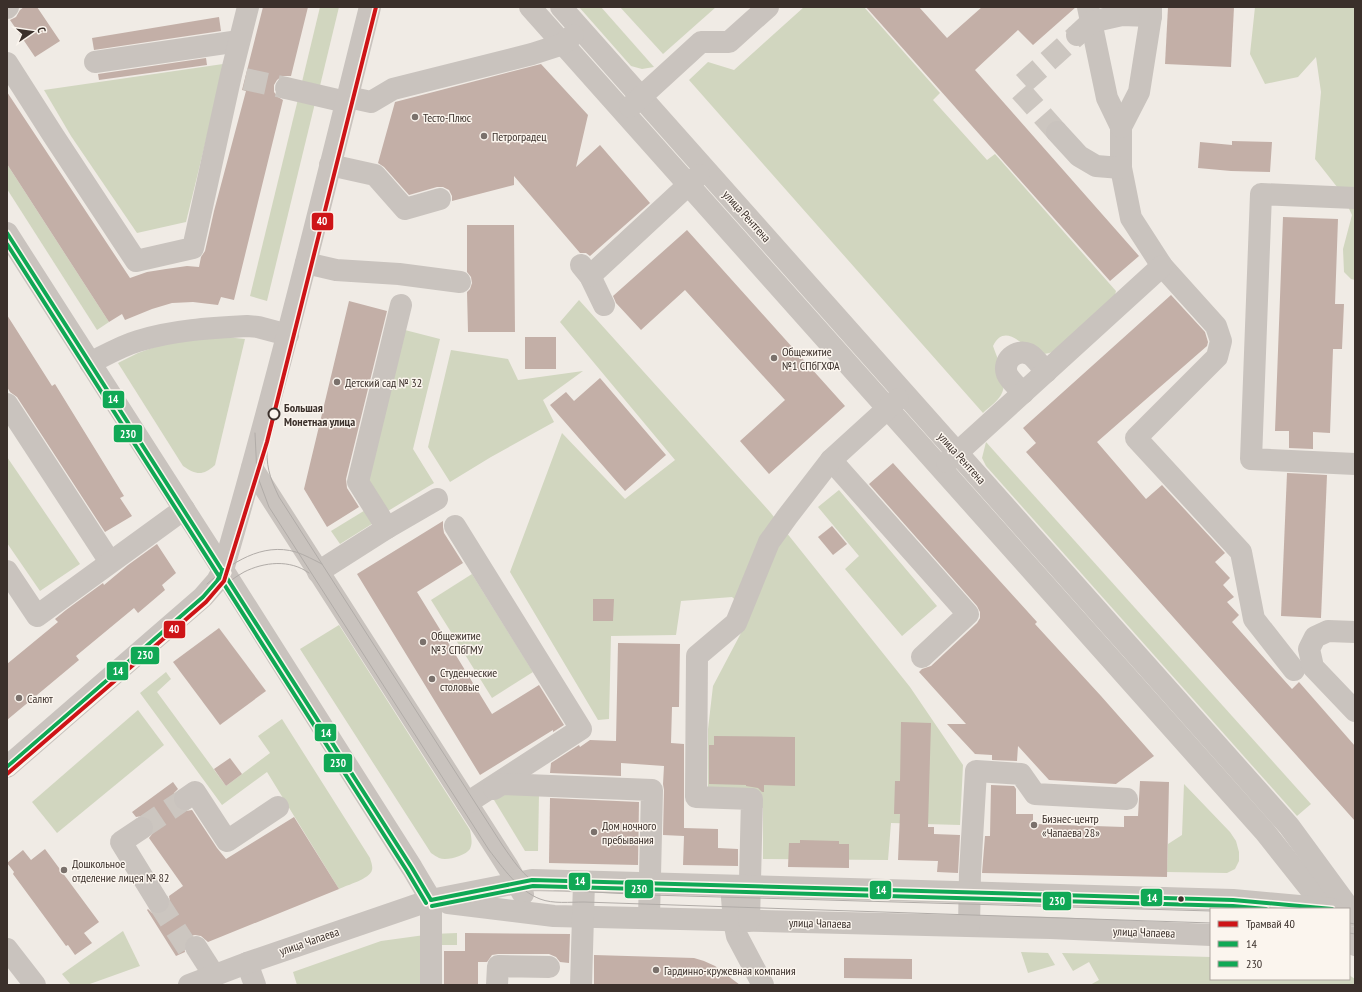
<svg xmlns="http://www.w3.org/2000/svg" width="1362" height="992" font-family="'PT Sans Narrow',sans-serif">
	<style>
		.green { fill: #d1d6bf }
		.building { fill: #c3afa7 }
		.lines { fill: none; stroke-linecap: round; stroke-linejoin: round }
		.minor-tunnel { stroke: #ccc6c0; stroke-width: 22; stroke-dasharray: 22 11; stroke-linecap: butt }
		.minor { stroke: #c9c3be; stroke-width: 22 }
		.tram { stroke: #b1aca8; stroke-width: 1 }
		.bus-1-casing { stroke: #fbf5ee; stroke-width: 7 }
		.bus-2-casing { stroke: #fbf5ee; stroke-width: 7 }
		.bus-1 { stroke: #10a855; stroke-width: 4 }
		.bus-2 { stroke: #10a855; stroke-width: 4 }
		.tram-1-casing { stroke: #fbf5ee; stroke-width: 7 }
		.tram-1 { stroke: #ce1417; stroke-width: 4 }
		.poi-dot { fill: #7a716c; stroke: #fbf5ee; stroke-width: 1.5 }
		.stop-dot { fill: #fbf5ee; stroke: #3b302b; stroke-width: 2 }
		.bus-dot { fill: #3b302b; stroke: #fbf5ee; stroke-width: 1.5 }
		.labels { text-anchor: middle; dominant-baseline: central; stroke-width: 3; stroke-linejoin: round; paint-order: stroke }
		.poi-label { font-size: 12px; fill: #3b302b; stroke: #fbf5ee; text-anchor: start }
		.street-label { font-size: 12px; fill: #3b302b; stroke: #fbf5ee }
		.stop-label { font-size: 12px; font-weight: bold; fill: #3b302b; stroke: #fbf5ee; text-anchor: start }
		.line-badge { stroke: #fbf5ee; stroke-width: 1.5 }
		.badge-label { font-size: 11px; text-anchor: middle; font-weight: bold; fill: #fff }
	</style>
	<rect width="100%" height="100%" fill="#f0ebe5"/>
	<g class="green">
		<path d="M320,7H339L319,90L301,86Z"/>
		<path d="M579,7H601L654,67L642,69L631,66Z"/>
		<path d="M620,7H716L663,54Z"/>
		<path d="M804,7H864L940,93L933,100L987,160L995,154L1116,291L1114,299L1059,349C1052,352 1048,355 1040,353C1024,350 1006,320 993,346C998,361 1009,381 1001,395C997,402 988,408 983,413L689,80L708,62L734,70Z"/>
		<path d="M1255,7H1355V280L1351,279L1344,272L1343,249L1352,215L1341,192L1315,159L1321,92L1316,57L1298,77L1265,84L1250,54Z"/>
		<path d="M223,64L217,95L186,222L137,233L71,136L44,90Z"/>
		<path d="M298,99L315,103L267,301L250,296Z"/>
		<path d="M7,164L109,322L97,330L7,189Z"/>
		<path d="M579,300L770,512L910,687L963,765L960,825L891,823L888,860L763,859V808L708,806V729L713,686L751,614L732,597L681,601L676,635L611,636L609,719L598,720L510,572L562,433L625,499L675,460L560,322Z"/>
		<path d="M401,329L440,339L413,449L434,483L388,511L366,478Z"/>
		<path d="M216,336L245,339L215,465C203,476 196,475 183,466L118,363L138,353L166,343Z"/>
		<path d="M451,350L508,359L518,380L583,371L543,400L554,422L491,457L450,482L428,447Z"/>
		<path d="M986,442L1311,804L1297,816L986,466L982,458Z"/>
		<path d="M7,457L80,564L40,591L7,543Z"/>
		<path d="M839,490L937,606L902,636L845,569L859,556L818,507Z"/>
		<path d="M367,509L375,522L340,544L331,531Z"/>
		<path d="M472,574L533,672L492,698L431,600Z"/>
		<path d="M339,625L470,830C471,836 473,843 470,849C465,856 447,861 439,858C437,857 434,855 431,853L300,649Z"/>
		<path d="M166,672L171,679L157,692L226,786L270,753L258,736L282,719L370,858C371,862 373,866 372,870C370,879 347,885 339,889L267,772L222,805L140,693Z"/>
		<path d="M138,710L164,745L57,833L32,802Z"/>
		<path d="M1184,784L1230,832L1236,841L1239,852V861L1235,869L1227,873L1167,872L1168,844L1182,835Z"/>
		<path d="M503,792L539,794L538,851H525L494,800Z"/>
		<path d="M123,931L140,966L87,985H71L62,974Z"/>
		<path d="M457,933V945H438V985H297L293,972L381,941L432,934Z"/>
		<path d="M1021,952L1048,953L1055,965L1028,973Z"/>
		<path d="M1062,953L1211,957V979H1349V975L1355,979V985H1090L1099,980L1089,962L1073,971Z"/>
	</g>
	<g class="building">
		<path d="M24,7H37L60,41L35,57L10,20L16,17L20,10Z"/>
		<path d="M263,7H308L291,76H282L277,80L274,85V92L278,97L283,100L234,300L221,297L218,305L193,302L172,303L152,309L125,320L122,314L109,322L7,164V92L130,278L147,272L166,269L187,266L199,267L201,257L205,251L214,211L246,91L242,90Z"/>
		<path d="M866,7H919L947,38L982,7H1076L1033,45L1018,30L975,70L1139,256L1110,281Z"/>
		<path d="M1168,7H1234L1231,67L1165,64Z"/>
		<path d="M219,17L221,31L94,50L92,38Z"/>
		<path d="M206,58L207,65L99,80L98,74Z"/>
		<path d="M541,64L588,115L576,167L600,145L650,203L590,256L586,253H580L514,176V185L452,201V196L449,190L443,187H437L409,195L384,167L378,163L395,102Z"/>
		<path d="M1232,141L1272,142L1270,172L1231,171L1198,168L1200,142L1232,145Z"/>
		<path d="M1283,217L1338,219L1335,304H1344L1342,349H1333L1330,433L1313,432V449L1289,448V431H1275Z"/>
		<path d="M467,225H514L515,332H468L467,292L470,289L472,283L471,277L467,272Z"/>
		<path d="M687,230L845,406L769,474L740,441L785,400L685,290L641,330L616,303L613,296Z"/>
		<path d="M1171,295L1205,332L1208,342L1207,346L1097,442L1146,499L1162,485L1225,553L1215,562L1230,578L1223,585L1234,597L1227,602L1239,615L1232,622L1292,689L1299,682L1355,746V821L1026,452L1036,443L1023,428Z"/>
		<path d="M349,301L387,311L346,479L347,488L359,507L327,527L304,489Z"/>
		<path d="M7,315L52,386L55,384L124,496L120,498L132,516L105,532L17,397L10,392L7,387Z"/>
		<rect x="525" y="337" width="31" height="32"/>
		<path d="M600,378L666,455L625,491L550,405L566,392L574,401Z"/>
		<path d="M893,463L1037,622L1035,624L1101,696L1154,756L1116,784L1049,780L1018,746L1017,761L992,760V755L975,754L947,724H966L919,672L922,669L931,666L977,623L980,618V612L977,606L869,484Z"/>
		<path d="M1287,473L1327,475L1321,618L1281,616Z"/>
		<path d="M443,521V527L444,533L463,563L417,592L492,714L539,685L564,725L553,732V730L480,775L357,574Z"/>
		<path d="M832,526L847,544L833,555L818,537Z"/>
		<path d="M157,544L176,573L162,585L165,590L138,613L134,608L76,656L79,660L7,720V664L58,622L55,619L66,610L103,583L104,585L128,565Z"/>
		<path d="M593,599H614L613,621H593Z"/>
		<path d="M219,628L266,691L220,725L173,662Z"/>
		<path d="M618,643L680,644L679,707H672L671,743L684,744V828L718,829V848L738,849V866L683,865L684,836L663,835L664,790L663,784L664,766L621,763V776L550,773L551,763L579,745L580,747L590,740L616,741Z"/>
		<path d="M901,722L931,723L928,827H934V834L960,835L958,873L937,872L938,861L898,860L900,814H894L895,781H900Z"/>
		<path d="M714,736L795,737V786L764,785V792H762L758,788L746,786V785L709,784V745H714Z"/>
		<path d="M230,758L242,774L226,786L214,769Z"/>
		<path d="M1140,781L1169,782L1167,877L982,873L985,836H990L991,785L1014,786L1016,789V814H1033V824L1124,827V816H1138Z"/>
		<path d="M173,782L178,789L174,793L173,800L175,806L180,810L186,811L192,810L217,848L226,859L294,817L339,889L208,942L201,936L195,935L190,936L185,942L184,947L185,952L176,956L147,910L148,909L152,913L158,914L165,912L169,908L170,902L169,896L183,886L149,838L153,833L154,828L152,821L147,817L142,816L136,817L132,812Z"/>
		<path d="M550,798L639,802L638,865L549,863Z"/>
		<path d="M800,840L839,841V844H849V868L788,867L789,843H800Z"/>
		<path d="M45,849L99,922L84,933L92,943L75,955L68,945L66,946L13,874L14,872L7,863L23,850L31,860Z"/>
		<path d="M465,933L570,934L569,963L560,962L556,957L549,954H498L492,955L487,962H478V985H444V951H465Z"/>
		<path d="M594,955L694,958L704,961L715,966L740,985H594Z"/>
		<path d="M844,958L912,959V979L844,978Z"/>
	</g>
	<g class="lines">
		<g class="minor-tunnel">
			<path d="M245,79L286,88"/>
			<path d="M1057,132L1018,88L1077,35"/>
			<path d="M142,828L185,799"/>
			<path d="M158,902L189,950"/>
		</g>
		<g class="minor">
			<path d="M530,7L1265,832L1326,909"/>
			<path d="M561,7L1289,826L1355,916"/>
			<path d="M1088,7L1107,98L1121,127V168L1131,218L1162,266L1216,326L1221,341L1217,357L1136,438L1241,552L1254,619L1294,670"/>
			<path d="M7,8L8,7"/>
			<path d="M1077,35L1091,22L1122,15L1151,16"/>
			<path d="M95,62L239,41"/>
			<path d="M7,63L53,135L136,261L193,248L231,75L248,7"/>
			<path d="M286,88L346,102"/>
			<path d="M348,97L371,102L393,89L532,54L563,44L573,35"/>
			<path d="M630,107L701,42H729L768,7"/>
			<path d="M1121,127L1139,92L1151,16V7"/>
			<path d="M1057,132L1079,156L1096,166L1121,168"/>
			<path d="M330,165L375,175L405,209L440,199"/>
			<path d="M1355,198L1261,194L1251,459L1355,464"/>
			<path d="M7,233L223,570L412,868L431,900V985"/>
			<path d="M306,263L336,270L399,274L460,282"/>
			<path d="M581,265L590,276L604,305"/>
			<path d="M590,276L699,175"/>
			<path d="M90,363C106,355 121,346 138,341C173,330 210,328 247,326L258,327L288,335"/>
			<path d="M1023,393C1018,387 1010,381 1007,374C1002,361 1016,348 1029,354C1035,357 1041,366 1046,372"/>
			<path d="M7,404L110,562"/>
			<path d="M831,460L968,614L922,657"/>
			<path d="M947,462L1162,266"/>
			<path d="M252,468L508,867L523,894"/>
			<path d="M455,526L581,729L467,803"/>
			<path d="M387,528L437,499"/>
			<path d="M7,571L37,616L184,509"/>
			<path d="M318,572L387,528L358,482L401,305"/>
			<path d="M1355,632L1328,631L1315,637L1309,649L1313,667L1355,711"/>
			<path d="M7,767L203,597L217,581L223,570C277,384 323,195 370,7"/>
			<path d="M494,789L502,784L652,790L649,918"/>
			<path d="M185,799L195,792L227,841L278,807"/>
			<path d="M142,828L121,842L158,902"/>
			<path d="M731,886L734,921L737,936L763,985"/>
			<path d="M448,903L554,916L1051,928L1211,935"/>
			<path d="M749,921L752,799L696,797L697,656L736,623L769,542L787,517L831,460L898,399"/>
			<path d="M969,926L970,873L976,771L1021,774L1035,794L1127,799"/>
			<path d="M1349,937L1355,945"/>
			<path d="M196,947L214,975"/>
			<path d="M7,949L35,985"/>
			<path d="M247,963L255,985"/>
			<path d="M189,985L247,963L431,900L532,880L1233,900L1332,909"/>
			<path d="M497,985L498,966L549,967"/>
			<path d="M581,985L584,882"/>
		</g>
		<g class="tram">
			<path d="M255,433L257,475L269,507L489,850C503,868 519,891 540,899C553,904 570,902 584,902L1211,923"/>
			<path d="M267,442C266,466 269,476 279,497L501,843C512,859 524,878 542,887C546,888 551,889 555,890L650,895L1211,911"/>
			<path d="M207,584C231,563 262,542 296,552C305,555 314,560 322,564"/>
			<path d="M214,594C224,586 233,578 244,572C264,562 290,559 309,573"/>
			<path d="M1349,923L1355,924"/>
			<path d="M1349,933L1355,934"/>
		</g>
		<defs>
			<g id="bus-1">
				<path d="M7,233L412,868L431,900"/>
				<path d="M7,767L203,597L217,581L223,570"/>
				<path d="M431,900L532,880L1233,900L1332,909"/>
			</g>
			<g id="bus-2">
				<path d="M7,244L407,871L426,903"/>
				<path d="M11,772L207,602L222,584L228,573"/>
				<path d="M432,906L533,886L1233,906L1266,909"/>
			</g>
		</defs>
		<use href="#bus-1" class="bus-1-casing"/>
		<use href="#bus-2" class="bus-2-casing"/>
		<use href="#bus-1" class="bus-1"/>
		<use href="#bus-2" class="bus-2"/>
		<defs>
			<path id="tram-1" d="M7,774L206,602L224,581L267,442L376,7"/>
		</defs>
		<use href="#tram-1" class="tram-1-casing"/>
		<use href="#tram-1" class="tram-1"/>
	</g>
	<g class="poi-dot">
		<circle cx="415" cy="117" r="4"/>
		<circle cx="484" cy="136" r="4"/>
		<circle cx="774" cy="358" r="4"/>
		<circle cx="337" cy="382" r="4"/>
		<circle cx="423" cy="642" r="4"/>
		<circle cx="432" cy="679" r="4"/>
		<circle cx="19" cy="698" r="4"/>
		<circle cx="1034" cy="825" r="4"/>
		<circle cx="594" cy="832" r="4"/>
		<circle cx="64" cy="870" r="4"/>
		<circle cx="656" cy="970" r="4"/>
	</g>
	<circle class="stop-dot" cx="274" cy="414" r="5.5"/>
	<circle class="bus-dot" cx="1181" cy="899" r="3.5"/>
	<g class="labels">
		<g class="poi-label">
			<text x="423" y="117">Тесто-Плюс</text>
			<text x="492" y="136">Петроградец</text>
			<text x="782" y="351">Общежитие<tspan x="782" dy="14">№1 СПбГХФА</tspan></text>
			<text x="345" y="382">Детский сад № 32</text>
			<text x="431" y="635">Общежитие<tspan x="431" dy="14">№3 СПбГМУ</tspan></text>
			<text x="440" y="672">Студенческие<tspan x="440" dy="14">столовые</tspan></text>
			<text x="27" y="698">Салют</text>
			<text x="1042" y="818">Бизнес-центр<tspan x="1042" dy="14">«Чапаева 28»</tspan></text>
			<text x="602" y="825">Дом ночного<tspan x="602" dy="14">пребывания</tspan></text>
			<text x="72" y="863">Дошкольное<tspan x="72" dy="14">отделение лицея № 82</tspan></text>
			<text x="664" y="970">Гардинно-кружевная компания</text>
		</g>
		<g class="street-label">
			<text transform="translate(747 216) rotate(48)">улица Рентгена</text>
			<text transform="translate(962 458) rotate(48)">улица Рентгена</text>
			<text transform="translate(820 923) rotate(1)">улица Чапаева</text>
			<text transform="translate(1144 932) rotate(2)">улица Чапаева</text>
			<text transform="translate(309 941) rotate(-19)">улица Чапаева</text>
		</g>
		<g class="stop-label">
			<text x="284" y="407">Большая<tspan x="284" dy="14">Монетная улица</tspan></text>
		</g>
	</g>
	<g class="line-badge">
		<rect x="311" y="212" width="23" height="19" rx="4" fill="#ce1417"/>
		<rect x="102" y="390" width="23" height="19" rx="4" fill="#10a855"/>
		<rect x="113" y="424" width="30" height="19" rx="4" fill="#10a855"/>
		<rect x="163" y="620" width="23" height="19" rx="4" fill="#ce1417"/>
		<rect x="130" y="646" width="30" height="19" rx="4" fill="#10a855"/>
		<rect x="106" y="661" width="23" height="20" rx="4" fill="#10a855"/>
		<rect x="314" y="723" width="23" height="19" rx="4" fill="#10a855"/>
		<rect x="323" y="753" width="30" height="20" rx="4" fill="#10a855"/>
		<rect x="568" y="872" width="23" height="19" rx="4" fill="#10a855"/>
		<rect x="624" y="879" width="30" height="20" rx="4" fill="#10a855"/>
		<rect x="869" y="880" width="23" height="20" rx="4" fill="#10a855"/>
		<rect x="1140" y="888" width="23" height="19" rx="4" fill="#10a855"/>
		<rect x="1042" y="891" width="30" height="20" rx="4" fill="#10a855"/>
	</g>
	<g class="badge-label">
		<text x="322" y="225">40</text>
		<text x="113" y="403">14</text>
		<text x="128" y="438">230</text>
		<text x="174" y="633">40</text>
		<text x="145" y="659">230</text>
		<text x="118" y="675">14</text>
		<text x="326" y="737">14</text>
		<text x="338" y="767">230</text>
		<text x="580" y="885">14</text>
		<text x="639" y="893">230</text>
		<text x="881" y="894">14</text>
		<text x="1152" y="902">14</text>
		<text x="1057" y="905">230</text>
	</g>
	<rect width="1362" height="992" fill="none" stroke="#3b302b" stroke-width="16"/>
	<rect x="1210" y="908" width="140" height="72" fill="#fbf5ee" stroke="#aea6a0"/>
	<rect x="1218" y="921" width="20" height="6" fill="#ce1417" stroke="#aea6a0"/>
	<text x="1246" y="928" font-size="12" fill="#3b302b">Трамвай 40</text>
	<rect x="1218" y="941" width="20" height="6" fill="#10a855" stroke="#aea6a0"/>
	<text x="1246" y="948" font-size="12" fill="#3b302b">14</text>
	<rect x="1218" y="961" width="20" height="6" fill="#10a855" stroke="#aea6a0"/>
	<text x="1246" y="968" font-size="12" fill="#3b302b">230</text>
	<g transform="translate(32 32) rotate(77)" stroke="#fbf5ee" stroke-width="3" paint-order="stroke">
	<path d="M0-3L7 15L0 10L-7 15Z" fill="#3b302b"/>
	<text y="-6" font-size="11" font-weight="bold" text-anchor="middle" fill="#3b302b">С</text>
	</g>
</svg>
